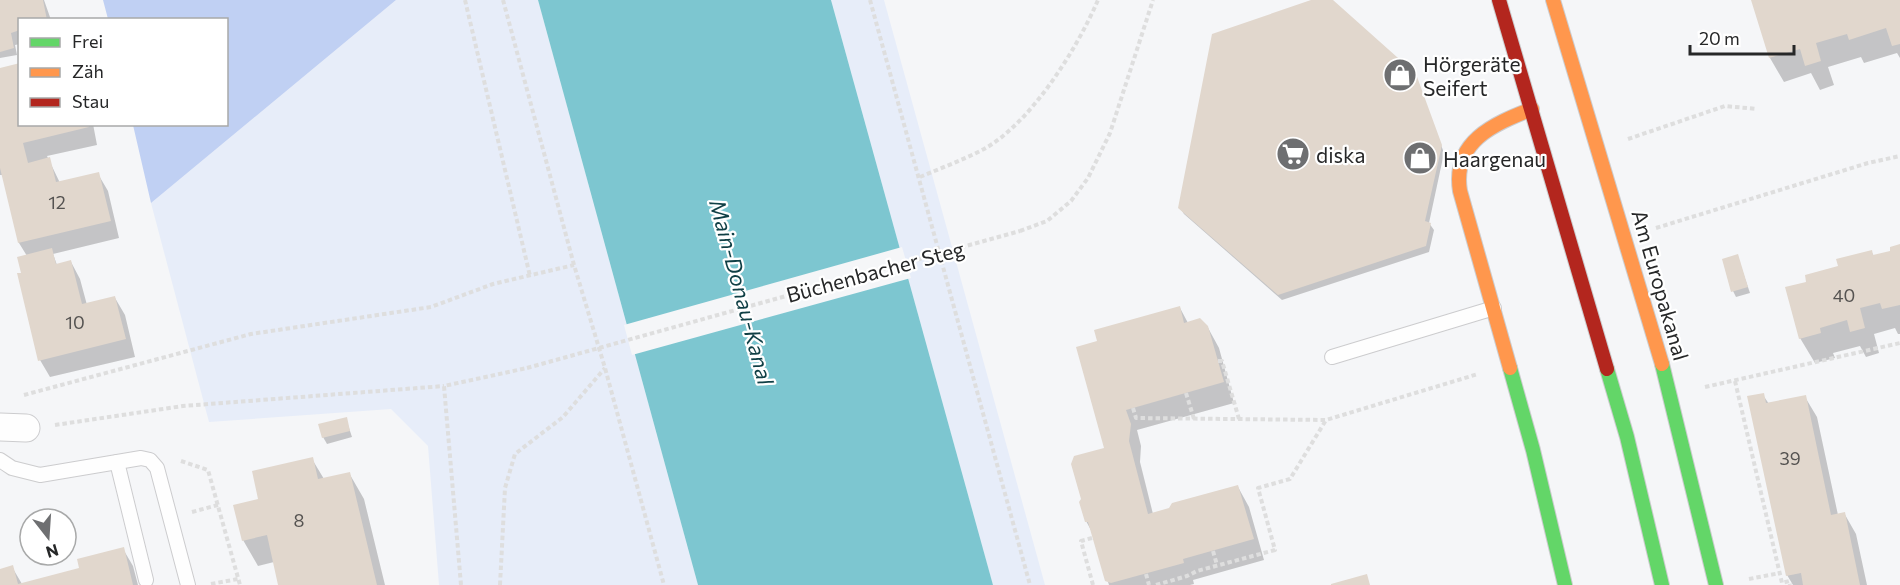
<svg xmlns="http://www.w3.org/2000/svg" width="1900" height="585" font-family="Commissioner,sans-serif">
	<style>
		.green { fill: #e7edf9 }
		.forest { fill: #c0d0f3 }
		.water { fill: #7dc6d0 }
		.pier { fill: #f5f6f8 }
		.shadow { fill: #0003 }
		.building { fill: #e1d7cd }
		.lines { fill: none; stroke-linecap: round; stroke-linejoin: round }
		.lane-casing { stroke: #ccccce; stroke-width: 16 }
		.street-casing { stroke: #ccccce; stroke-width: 29 }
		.fast-casing { stroke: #ccccce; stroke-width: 16 }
		.slow-casing { stroke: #ccccce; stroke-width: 16 }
		.jam-casing { stroke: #ccccce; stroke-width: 16 }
		.path { stroke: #dedede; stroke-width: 4; stroke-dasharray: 4.5 3; stroke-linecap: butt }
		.lane { stroke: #fefefe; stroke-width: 14 }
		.street { stroke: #fefefe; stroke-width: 27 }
		.fast { stroke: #63d668; stroke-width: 14 }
		.slow { stroke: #ff974d; stroke-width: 14 }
		.jam { stroke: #b3261e; stroke-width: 14 }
		.path-bridge { stroke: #dedede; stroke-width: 4; stroke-dasharray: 4.5 3; stroke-linecap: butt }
		.labels { text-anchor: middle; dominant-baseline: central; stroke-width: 4.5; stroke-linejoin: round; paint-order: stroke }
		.number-label { font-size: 18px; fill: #555351 }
		.poi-label { font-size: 21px; fill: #262728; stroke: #fff; text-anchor: start }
		.street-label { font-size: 21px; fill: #262728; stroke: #fff }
		.water-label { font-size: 22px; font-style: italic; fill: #0f3f45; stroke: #fff }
	</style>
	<rect width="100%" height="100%" fill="#f5f6f8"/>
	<g class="green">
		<path d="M396,0H538L698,585H439L428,446L391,409L209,422L151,203Z"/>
		<path d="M831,0H884L1045,585H993Z"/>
	</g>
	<path class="forest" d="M103,0H396L151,203L133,125L226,124V20L108,19Z"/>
	<path class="water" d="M538,0H831L993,585H698Z"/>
	<path class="pier" d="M902,247L911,278L632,355L624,325Z"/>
	<g class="shadow">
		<path d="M0,0H44L51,20H20V44L15,45L17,55L0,58Z"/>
		<path d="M1315,0H1331L1415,74L1444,153L1429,223L1434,230L1429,252L1282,300L1184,214L1180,208Z"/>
		<path d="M1753,0H1900V58L1897,53L1864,63L1861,57L1828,67L1834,85L1820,90L1811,73L1784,82L1770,58Z"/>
		<path d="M0,69L20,124H93L97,145L47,156L60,183L98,174L108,191L119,238L53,254L57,265L71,262L80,279L87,305L115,298L125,315L135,357L50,377L40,360L22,273L27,256L19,243L3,175H0Z"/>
		<path d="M1900,245V334H1898L1895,328L1874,334L1879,353L1866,357L1860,346L1833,353L1835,358L1815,363L1800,338L1808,283L1871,251L1874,256L1890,252Z"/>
		<path d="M1737,255L1750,293L1736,297L1733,291Z"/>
		<path d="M1180,308L1188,323L1207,326L1219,348L1234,403L1137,430L1141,446L1140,462L1153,514L1238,487L1249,507L1264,560L1193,580L1194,584L1190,585H1109L1092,532L1086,521L1106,449L1099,342Z"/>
		<path d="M1763,395L1769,404L1805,397L1817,417L1838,515L1844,513L1856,534L1867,585H1793L1787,575Z"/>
		<path d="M346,419L352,437L327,444L323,437Z"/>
		<path d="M312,459L324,479L349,473L364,499L385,585H280L274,562L258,566L243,540L260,500Z"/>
		<path d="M123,549L133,566L138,585H0V570L12,567L22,584L81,569Z"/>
	</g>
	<g class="building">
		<path d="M0,0H43L47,20H20V30L11,33L14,48L0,52Z"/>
		<path d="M1311,0H1333L1416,74L1442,145L1425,221L1431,223L1426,246L1278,295L1178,208L1212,34Z"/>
		<path d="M1751,0H1900V44L1892,46L1886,28L1849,40L1847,34L1816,43L1821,61L1805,66L1800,49L1769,58Z"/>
		<path d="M20,63V124H88L89,127L23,143L28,163L50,157L56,182L99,172L111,221L18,243L0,168V68Z"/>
		<path d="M1900,244V305L1882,309L1880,303L1860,308L1865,328L1850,332L1847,320L1820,328L1821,333L1799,339L1785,287L1806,282L1805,275L1838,266L1836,259L1872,250L1873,255L1890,251V247Z"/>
		<path d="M52,248L56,264L71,260L82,304L115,296L126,339L38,361L17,273H21L17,257Z"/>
		<path d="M1738,254L1748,287L1731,292L1722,259Z"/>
		<path d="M1180,306L1184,323L1200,318L1208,326L1224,382L1126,410L1131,424L1129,441L1148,514L1169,508L1172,503L1238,485L1254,539L1183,559L1184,563L1111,583L1105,581L1088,522H1085L1079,502L1081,499L1071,464L1074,456L1104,448L1076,347L1097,341L1094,330Z"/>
		<path d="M1764,393L1766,403L1806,395L1831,515L1845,512L1860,585H1803L1801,573L1786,576L1747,396Z"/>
		<path d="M347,417L350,431L322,438L318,424Z"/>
		<path d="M313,457L318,479L350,472L377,585H278L267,535L242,541L233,505L258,499L252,471Z"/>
		<path d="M124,547L133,585H0V569L13,565L18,584L79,568L77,559Z"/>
		<path d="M1367,574L1370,585H1331V584Z"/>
	</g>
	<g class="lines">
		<defs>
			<g id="lane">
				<path d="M1332,357L1494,308"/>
				<path d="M0,460L12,468L40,475L141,458L150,460L157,468L188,585"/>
				<path d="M117,462L146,580"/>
			</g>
			<path id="street" d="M0,427L26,428"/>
			<g id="fast">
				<path d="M1662,364L1716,585"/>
				<path d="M1510,368L1533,450L1565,585"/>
				<path d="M1607,369L1627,437L1662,585"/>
			</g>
			<g id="slow">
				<path d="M1553,0L1662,364"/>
				<path d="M1510,368L1460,191C1452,142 1493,124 1532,109"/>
			</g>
			<path id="jam" d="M1499,0L1607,369"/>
		</defs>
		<use href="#lane" class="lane-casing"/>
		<use href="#street" class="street-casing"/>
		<use href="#fast" class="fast-casing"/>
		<use href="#slow" class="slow-casing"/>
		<use href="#jam" class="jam-casing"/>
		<g class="path">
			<path d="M465,0L530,276"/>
			<path d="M503,0L574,265L605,368L664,585"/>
			<path d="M870,0L1030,585"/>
			<path d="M1628,139L1725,106L1757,109"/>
			<path d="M920,177C941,168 963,160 984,149C1031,123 1077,49 1098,0"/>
			<path d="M1656,228L1868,163L1900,156"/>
			<path d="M1020,231L1047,221L1071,201L1088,178L1110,133L1153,0"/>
			<path d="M1218,361H1222L1239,419"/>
			<path d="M1735,381L1782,583L1789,581L1790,585"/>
			<path d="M1705,387L1900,343"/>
			<path d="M1186,393L1194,419"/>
			<path d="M24,395L251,334L431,307L493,284L574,265"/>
			<path d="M1133,408L1136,418L1326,420L1478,374"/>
			<path d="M55,425L183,406L444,386"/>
			<path d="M181,461L208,470L240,585"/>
			<path d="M192,512L218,505"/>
			<path d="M1092,538L1081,541L1093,585"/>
			<path d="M1213,551L1217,565"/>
			<path d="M1146,574L1149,585"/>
			<path d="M1749,579L1780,573"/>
			<path d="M211,584L238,579"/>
			<path d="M461,585L444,386L527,368"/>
			<path d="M500,585L505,488L515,454L563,417L605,368"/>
			<path d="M1156,585L1187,576L1197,571L1275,550L1258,488L1290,479L1326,420"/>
		</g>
		<use href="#lane" class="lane"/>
		<use href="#street" class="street"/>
		<use href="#fast" class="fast"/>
		<use href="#slow" class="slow"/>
		<use href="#jam" class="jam"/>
		<path class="path-bridge" d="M527,368L1020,231"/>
	</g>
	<defs>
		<symbol id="shop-disc" viewBox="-11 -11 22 22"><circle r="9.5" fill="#6e6f71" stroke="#fff"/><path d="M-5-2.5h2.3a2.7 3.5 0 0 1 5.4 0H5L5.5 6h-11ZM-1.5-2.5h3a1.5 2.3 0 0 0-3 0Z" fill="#fff"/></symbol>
		<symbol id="supermarket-disc" viewBox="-11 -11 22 22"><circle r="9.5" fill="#6e6f71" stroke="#fff"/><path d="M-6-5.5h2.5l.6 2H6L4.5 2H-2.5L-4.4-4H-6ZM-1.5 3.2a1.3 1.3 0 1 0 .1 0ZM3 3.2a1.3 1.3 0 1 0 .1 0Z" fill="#fff"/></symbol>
	</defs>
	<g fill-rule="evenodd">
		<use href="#shop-disc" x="1381" y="56" width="38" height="38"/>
		<use href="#supermarket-disc" x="1274" y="135" width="38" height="38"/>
		<use href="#shop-disc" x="1401" y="139" width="38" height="38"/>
	</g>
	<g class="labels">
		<g class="number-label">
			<text x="57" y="202">12</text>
			<text x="1844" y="295">40</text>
			<text x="75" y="322">10</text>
			<text x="1790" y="458">39</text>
			<text x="299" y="520">8</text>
		</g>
		<g class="poi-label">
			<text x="1423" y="63">Hörgeräte<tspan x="1423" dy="24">Seifert</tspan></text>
			<text x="1316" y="154">diska</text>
			<text x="1443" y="158">Haargenau</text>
		</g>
		<g class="street-label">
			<text transform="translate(875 271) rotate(-15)">Büchenbacher Steg</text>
			<text transform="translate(1661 285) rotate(74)">Am Europakanal</text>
		</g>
		<g class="water-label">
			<text transform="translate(742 292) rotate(75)">Main-Donau-Kanal</text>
		</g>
	</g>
	<rect x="18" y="18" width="210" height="108" fill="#ffffff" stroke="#a8a9a9" stroke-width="1.5"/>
	<rect x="30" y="38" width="30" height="9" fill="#63d668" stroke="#a8a9a9" stroke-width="1.5"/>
	<text x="72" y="48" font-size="18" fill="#262728">Frei</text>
	<rect x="30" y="68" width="30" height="9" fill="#ff974d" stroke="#a8a9a9" stroke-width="1.5"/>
	<text x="72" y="78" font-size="18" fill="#262728">Zäh</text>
	<rect x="30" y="98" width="30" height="9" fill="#b3261e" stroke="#a8a9a9" stroke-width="1.5"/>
	<text x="72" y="108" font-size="18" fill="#262728">Stau</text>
	<g transform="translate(48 537) rotate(163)"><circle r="28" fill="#ffffff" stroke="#a8a9a9" stroke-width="1.5"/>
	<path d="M0-4.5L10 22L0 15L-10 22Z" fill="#6e6f71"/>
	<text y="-9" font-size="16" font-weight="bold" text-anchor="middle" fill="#262728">N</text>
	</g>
	<path d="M1690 45v9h104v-9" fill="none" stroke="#262728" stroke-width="3"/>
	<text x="1699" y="45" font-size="18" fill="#262728" stroke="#ffffff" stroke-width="4.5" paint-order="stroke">20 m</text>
</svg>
